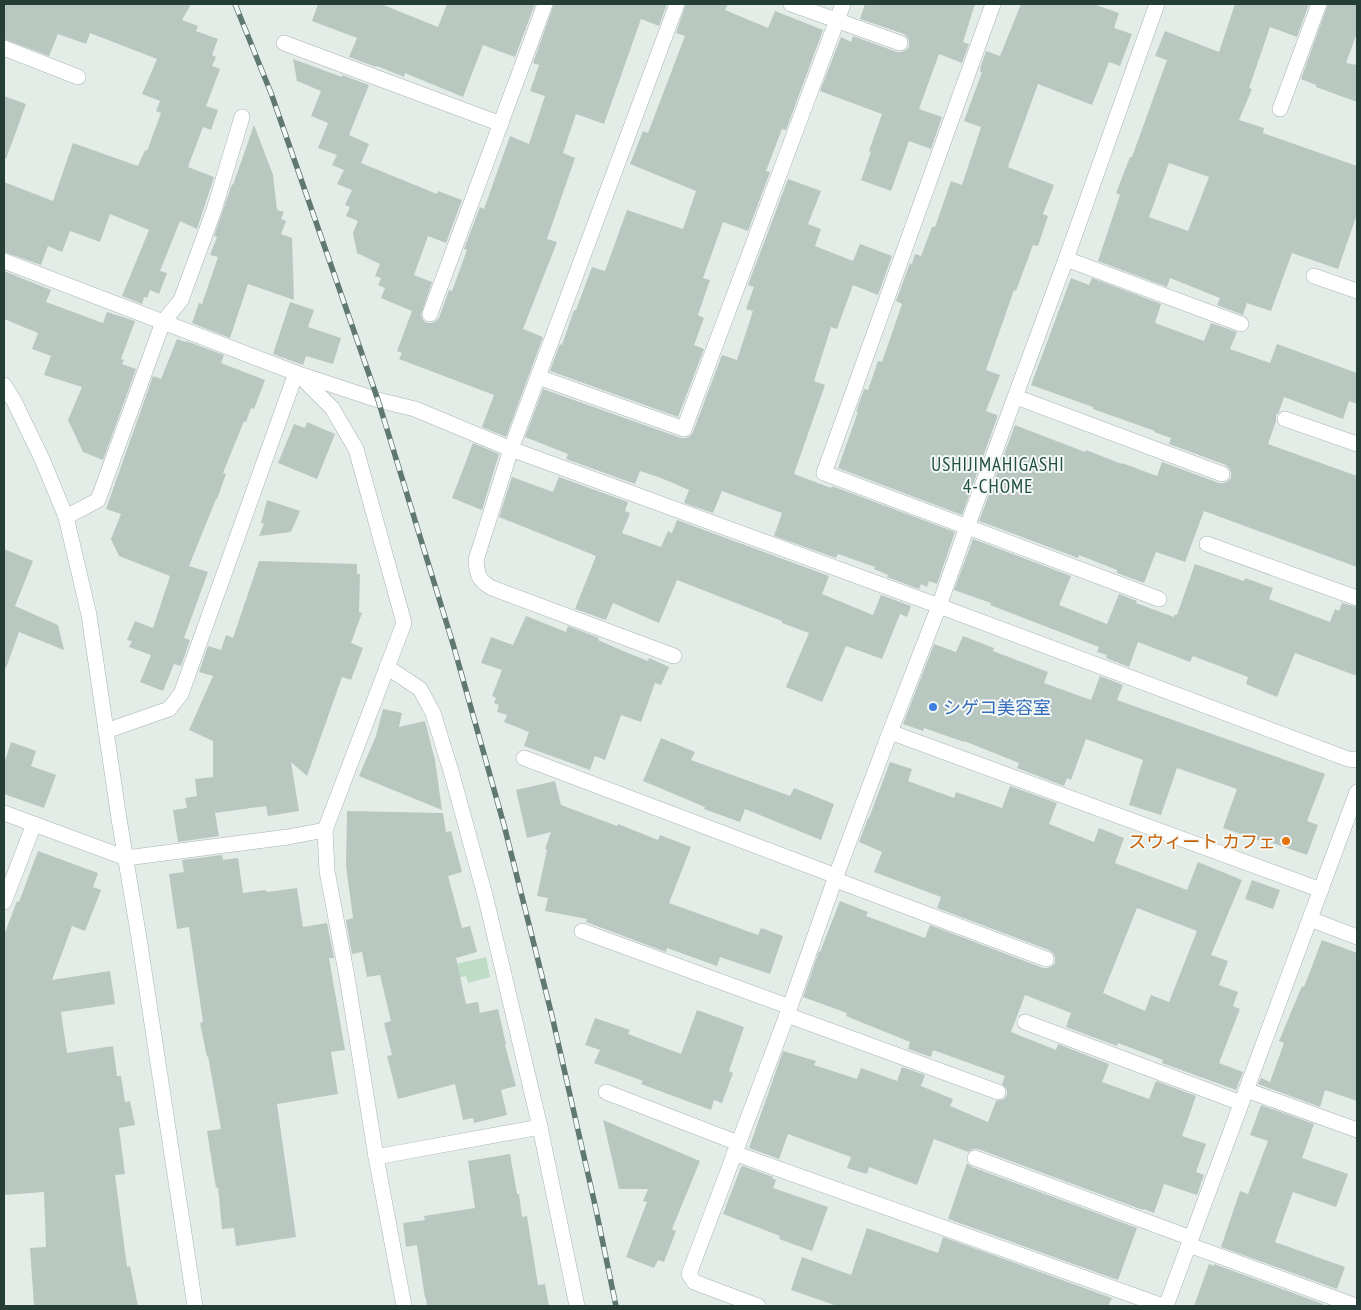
<svg xmlns="http://www.w3.org/2000/svg" width="1361" height="1310" font-family="'PT Sans Narrow','Noto Sans JP',sans-serif">
	<style>
		.green { fill: #bedcc6 }
		.building { fill: #b9c7c1; fill-rule: evenodd }
		.lines { fill: none; stroke-linecap: round; stroke-linejoin: round }
		.street-casing { stroke: #a7b4af; stroke-width: 16 }
		.secondary-casing { stroke: #a2b7b0; stroke-width: 16 }
		.street { stroke: #fff; stroke-width: 15 }
		.secondary { stroke: #fff; stroke-width: 15 }
		.rail-casing { stroke: #5f7871; stroke-width: 5.5 }
		.rail { stroke: #f4f9f6; stroke-width: 4; stroke-dasharray: 11; stroke-linecap: butt }
		.shop-dot { fill: #3f7fe0; stroke: #f4f9f6; stroke-width: 2 }
		.food-dot { fill: #e8710a; stroke: #f4f9f6; stroke-width: 2 }
		.labels { text-anchor: middle; dominant-baseline: central; stroke-width: 4; stroke-linejoin: round; paint-order: stroke }
		.shop-label { font-size: 18px; fill: #366cbe; stroke: #f4f9f6; text-anchor: start }
		.food-label { font-size: 18px; fill: #c56008; stroke: #f4f9f6; text-anchor: end }
		.neighbourhood-label { font-size: 19px; letter-spacing: 1px; fill: #214e43; stroke: #f4f9f6 }
	</style>
	<rect width="100%" height="100%" fill="#e4ece8"/>
	<path class="green" d="M486,957L490,977L468,983L466,976L429,985L426,971Z"/>
	<g class="building">
		<path d="M4,4H191L182,20L198,26L196,31L218,39L212,55L216,57L212,66L220,69L206,106L218,110L211,130L203,127L188,167L214,177L197,229L180,221L160,271L167,273L159,294L150,290L147,298L144,297L142,304L122,296L149,230L110,214L100,242L70,231L62,252L48,246L41,265L4,252V182L53,201L73,143L138,166L145,150L147,151L161,113L156,111L160,101L142,94L157,59L90,33L86,44L58,34L49,56L4,39Z"/>
		<path d="M318,4H381L438,27L447,4H535L515,57L483,45L463,97L405,73L404,77L377,66L376,67L349,57L357,38L312,21Z"/>
		<path d="M554,4H667L659,26L641,19L604,124L576,114L563,153L575,158L547,239L557,242L523,329L543,337L506,437L482,427L494,395L399,359L402,353L397,351L412,311L381,298L385,288L378,285L381,278L375,276L380,264L357,253L353,233L358,221L346,216L350,207L345,205L352,190L337,184L344,170L332,165L337,155L318,148L328,123L311,116L321,91L297,81L293,59L342,77V75L369,85L349,135L369,144L361,163L437,194L438,191L462,200L446,243L428,236L414,275L432,282L421,315L423,320L427,323H432L436,321L439,318L449,290L452,291L467,250L464,249L480,207L484,209L510,136L529,144L545,96L530,91L539,65L533,63Z"/>
		<path d="M686,4H728L725,10L768,28L775,11L823,30L786,130L782,129L766,171L770,172L748,231L723,222L703,278L710,280L698,315L704,318L694,345L704,349L678,417L550,371L560,344L562,345L574,310H576L592,267L605,271L627,210L683,229L696,191L630,164L643,131L648,133L685,36L676,33Z"/>
		<path d="M865,4H975L963,42L969,44L962,63L939,54L919,109L942,117L931,149L909,141L891,191L861,180L871,152L869,151L882,114L820,91L841,37L851,42L853,36L897,52H902L906,50L909,47V41L907,37L904,34L860,19Z"/>
		<path d="M1021,4H1093L1119,13L1114,28L1132,34L1120,66L1109,62L1092,105L1038,84L1008,167L1054,185L1043,214L1048,216L1038,246L1033,245L1016,291L1014,290L986,370L1000,375L986,411L997,415V418L962,515L838,468L858,412H856L864,389L868,390L878,361L882,362L902,304L896,301L910,263L912,264L915,254L921,256L932,227H935L951,181L962,185L981,127L964,121L982,72H980L981,69H980L986,51L1000,56Z"/>
		<path d="M1235,4H1309L1297,37L1270,27L1249,88L1252,89L1239,120L1264,128L1263,133L1357,166V214L1338,269L1292,253L1271,311L1247,303L1243,315L1217,305L1220,298L1170,278L1167,287L1098,261L1120,195L1116,193L1130,157H1132L1167,60L1155,56L1165,31L1219,52ZM1169,163L1209,177L1188,231L1149,217Z"/>
		<path d="M1328,4H1357V33L1346,63L1357,65V102L1316,87V85L1301,79Z"/>
		<path d="M4,96L26,104L6,159L4,158Z"/>
		<path d="M254,125L273,175L277,210L284,212L281,219L286,221L281,234L292,238L294,300L248,284L230,338L192,323L199,303L202,304L218,257L210,255L217,237L214,236L232,184L233,185Z"/>
		<path d="M788,179L821,191L808,224L821,229L815,246L853,261L860,244L892,256L878,295L853,285L837,329L831,327L814,381L825,385L794,474L831,488L832,486L955,532L937,584L929,581L927,587L921,584L919,589L887,577L888,575L874,569L875,567L838,554L836,558L774,536L782,513L722,491L713,513L684,503L689,490L661,478L640,471L635,484L566,459L568,454L525,437L543,389L681,438H686L690,436L693,432L722,355L737,360L753,311L746,309L754,287L748,285Z"/>
		<path d="M4,271L51,290L46,302L103,323L107,312L135,321L121,359L124,360L122,364L136,369L103,460L83,452L68,420L82,387L44,375L51,356L32,349L38,333L4,319Z"/>
		<path d="M1071,278L1089,285L1092,278L1161,304L1155,323L1204,341L1211,323L1237,332L1230,349L1270,363L1277,344L1357,373V404L1349,401L1343,419L1284,397L1279,412L1276,415V421L1268,444L1357,476V567L1204,511L1185,562L1156,552L1144,583L1117,573V570L1079,555L1078,558L979,521L1015,425L1085,452L1086,450L1122,464V463L1157,476L1162,462L1219,483H1224L1228,481L1231,478V472L1229,468L1226,465L1169,444L1171,438L1154,432L1155,431L1093,409V407L1031,385Z"/>
		<path d="M290,302L314,310L308,327L341,338L333,364L306,356L303,365L273,354Z"/>
		<path d="M177,339L186,342V341L224,355L221,363L265,380L254,409L251,408L246,422L244,421L223,473L226,474L217,499H216L189,566L208,572L184,638L190,640L181,666L174,664L163,691L140,682L151,655L129,647L132,641L127,640L135,621L153,628L170,576L119,556L111,539L121,514L106,509L153,376L161,379Z"/>
		<path d="M307,422L335,434L317,479L278,463L294,424L305,428Z"/>
		<path d="M473,443L499,454L482,510L452,498Z"/>
		<path d="M512,477L553,492L559,477L628,502L625,511L630,513L622,533L661,547L668,531L672,533L677,520L829,576L822,594L873,615L881,595L911,606L907,617L900,614L882,659L846,646L822,702L786,687L809,633L782,623V621L677,580L659,623L613,603L606,620L575,609L596,556L499,517Z"/>
		<path d="M267,500L300,511L291,532L259,536L264,524L261,523Z"/>
		<path d="M973,539L1071,576L1059,605L1107,624L1119,594L1137,601L1136,603L1174,617L1175,614L1177,615L1195,564L1244,581L1245,578L1273,588L1269,599L1330,622L1335,609L1339,611L1342,603L1357,607V676L1295,653L1277,697L1246,684L1248,677L1193,656L1190,662L1138,642L1129,667L1106,658L1107,655L1097,652L1099,647L990,605L991,603L954,590Z"/>
		<path d="M4,549L33,561L15,606L58,625L64,650L19,632L6,668H4Z"/>
		<path d="M259,561L357,564V574H360L359,612L362,613L351,643L363,648L351,680L342,677L307,776L291,762L299,811L268,816L266,806L215,813L219,836L178,842L173,810L187,808L185,798L197,796L195,779L213,777V741L189,730L213,676L199,672L208,646L221,650L226,635L233,638Z"/>
		<path d="M526,616L566,632L568,626L599,638L598,640L623,651L648,661L649,658L669,667L661,685L655,683L641,722L621,715L605,760L595,756L590,770L524,746L529,732L504,722L507,715L497,712L499,705L494,703L496,698L492,696L502,670L481,663L491,637L513,645Z"/>
		<path d="M963,636L994,648L993,651L1048,672L1044,683L1091,700L1100,676L1123,685L1117,700L1325,774L1307,821L1318,825L1307,855L1264,840V842L1223,828L1237,789L1177,768L1161,815L1129,805L1143,760L1086,739L1071,780L1067,778L1064,786L1017,768L1019,763L964,741V742L924,728L923,731L903,724L934,644L956,652Z"/>
		<path d="M383,709L402,713L399,727L425,721L435,760L442,810L359,776L376,736Z"/>
		<path d="M661,738L695,752L691,760L790,796L794,788L834,804L821,840L745,809L740,822L704,809L705,807L643,781Z"/>
		<path d="M11,742L36,751L31,766L56,775L44,808L4,794V764Z"/>
		<path d="M890,762L912,769L908,781L954,798L956,792L1002,808L1010,786L1057,803L1049,824L1094,842L1099,828L1124,838L1115,863L1187,890L1198,862L1242,880L1211,955L1228,961L1219,985L1238,992L1233,1006L1240,1009L1219,1063L1243,1072L1236,1090L1162,1063L1163,1060L1118,1043L1117,1046L1066,1027L1071,1013L1025,995L1011,1032L1056,1050L1058,1044L1109,1064L1102,1082L1149,1099L1156,1081L1196,1096L1182,1136L1206,1144L1196,1172L1204,1175L1197,1195L1164,1184L1154,1213L1144,1209L1143,1210L978,1149H973L968,1152L934,1139L917,1185L869,1167L867,1174L847,1168L851,1157L788,1134L779,1159L749,1148L783,1051L816,1061L814,1065L857,1079L861,1068L897,1081L902,1067L925,1075L921,1086L953,1099L950,1106L988,1122L996,1101L1004,1099L1007,1095V1090L1002,1084L1005,1076L933,1050L931,1057L908,1049L910,1042L846,1016L847,1013L803,997L819,951L820,952L840,901L868,912L866,916L925,938L930,925L1043,968H1048L1052,966L1055,963V957L1053,953L1049,950L937,908L941,897L874,872L882,852L859,842L868,818H869ZM1137,908L1197,931L1169,1002L1151,995L1145,1011L1103,993Z"/>
		<path d="M555,781L561,805L617,826L618,824L658,840L660,835L691,847L669,903L758,935L761,928L783,936L770,974L720,957L717,966L667,948L666,952L586,922L587,919L545,911L548,898L537,896L547,850L545,849L551,832L527,838L516,790Z"/>
		<path d="M347,811L443,813L446,832L451,831L462,872L448,876L462,928L470,926L477,952L456,958L466,1004L478,1002L480,1013L498,1009L506,1044L505,1045L516,1086L501,1090L507,1115L474,1123L473,1118L463,1120L455,1084L398,1099L387,1056L392,1055L384,1023L391,1021L380,975L367,977L362,952L352,954L346,920L353,918L346,866Z"/>
		<path d="M38,851L98,873L93,887L101,890L85,931L72,926L52,980L110,971L115,1004L61,1012L67,1053L113,1046L117,1076H121L125,1102L130,1101L135,1125L119,1128L125,1174L115,1175L127,1267L130,1266L138,1306H34L30,1248L46,1247L44,1192L4,1195V935L17,901L19,902Z"/>
		<path d="M222,855L223,860L238,858L243,893L266,890L267,892L297,888L303,927L327,923L334,958H329L345,1050L331,1052L338,1094L277,1104L296,1237L236,1246L234,1228L222,1229L218,1187L216,1188L207,1131L221,1129L208,1056L207,1057L200,1023L203,1022L189,927L177,929L169,874L184,872L182,860Z"/>
		<path d="M1252,880L1280,890L1273,909L1245,899Z"/>
		<path d="M1322,940L1357,953V1101L1325,1090L1320,1107L1258,1084L1261,1078L1270,1082L1284,1043L1279,1041L1302,986L1304,987Z"/>
		<path d="M697,1010L744,1027L729,1071L733,1073L722,1103L714,1100L711,1110L641,1084L643,1081L594,1063L600,1050L585,1045L595,1018L630,1030L628,1034L681,1054Z"/>
		<path d="M1261,1105L1314,1124L1302,1158L1348,1174L1336,1207L1293,1192L1275,1242L1345,1267L1337,1289L1221,1247L1240,1191L1248,1194L1268,1141L1250,1135Z"/>
		<path d="M603,1120L700,1161L672,1229L676,1231L664,1262L658,1260L654,1268L626,1257L647,1202L643,1201L648,1189H619Z"/>
		<path d="M510,1154L517,1194H519L522,1217L527,1216L538,1285L545,1284L549,1306H427L426,1298H425L417,1245L406,1247L403,1223L425,1220L424,1216L475,1208L468,1161Z"/>
		<path d="M967,1163L972,1167L1137,1228L1118,1280L948,1219Z"/>
		<path d="M743,1166L773,1177L772,1178L776,1180L773,1188L828,1207L812,1251L779,1239L780,1236L723,1214L741,1167Z"/>
		<path d="M867,1228L938,1253L943,1237L1112,1298L1108,1306H837L791,1290L802,1257L851,1275Z"/>
		<path d="M1209,1264L1214,1266V1264L1323,1304L1322,1306H1194Z"/>
	</g>
	<g class="lines">
		<defs>
			<g id="street">
				<path d="M791,4L900,43"/>
				<path d="M993,4L824,473L1159,599"/>
				<path d="M284,43L501,124"/>
				<path d="M4,48L78,77"/>
				<path d="M1280,109L1319,4"/>
				<path d="M1066,259L1241,324"/>
				<path d="M4,261L296,373L378,400L415,409L511,449L939,606L1348,759L1357,760"/>
				<path d="M1314,276L1357,291"/>
				<path d="M430,314L545,4"/>
				<path d="M299,375L332,408L356,449L404,623L325,830L327,871L347,977L376,1157L404,1306"/>
				<path d="M538,377L684,429L843,4"/>
				<path d="M1016,397L1222,474"/>
				<path d="M1285,419L1357,444"/>
				<path d="M66,517L98,500L163,322L181,300L214,210L242,117"/>
				<path d="M1207,544L1357,598"/>
				<path d="M674,656L492,588C479,581 477,575 476,560L511,449L677,4"/>
				<path d="M387,667L420,689L433,713L451,771L486,899L540,1127L577,1306"/>
				<path d="M106,731L169,709L181,694L296,373"/>
				<path d="M890,732L1321,890"/>
				<path d="M524,758L836,876"/>
				<path d="M4,813L126,858L288,837L325,830"/>
				<path d="M836,880L1046,959"/>
				<path d="M4,902L34,824"/>
				<path d="M1310,919L1357,937"/>
				<path d="M582,931L790,1007"/>
				<path d="M787,1015L998,1092"/>
				<path d="M1025,1022L1241,1103"/>
				<path d="M1246,1090L1357,1130"/>
				<path d="M606,1092L738,1143"/>
				<path d="M734,1153L1163,1306"/>
				<path d="M376,1157L540,1127"/>
				<path d="M975,1158L1191,1238"/>
				<path d="M1189,1245L1356,1306"/>
				<path d="M758,1306L694,1282L689,1274L787,1015L836,876L890,732L939,606L967,527L1066,259L1157,4"/>
				<path d="M1166,1306L1357,792"/>
			</g>
			<path id="secondary" d="M4,385L14,401L42,459L66,517L89,615L119,819L139,938L195,1306"/>
		</defs>
		<use href="#street" class="street-casing"/>
		<use href="#secondary" class="secondary-casing"/>
		<use href="#street" class="street"/>
		<use href="#secondary" class="secondary"/>
		<defs>
			<path id="rail" d="M235,4L271,93L378,400L453,644L504,825L552,1016L595,1205L616,1306"/>
		</defs>
		<use href="#rail" class="rail-casing"/>
		<use href="#rail" class="rail"/>
	</g>
	<circle class="shop-dot" cx="933" cy="707" r="5"/>
	<circle class="food-dot" cx="1286" cy="841" r="5"/>
	<g class="labels">
		<g class="shop-label">
			<text x="943" y="707">シゲコ美容室</text>
		</g>
		<g class="food-label">
			<text x="1276" y="841">スウィート カフェ</text>
		</g>
		<g class="neighbourhood-label">
			<text x="998" y="464">USHIJIMAHIGASHI<tspan x="998" dy="22">4-CHOME</tspan></text>
		</g>
	</g>
	<rect width="1361" height="1310" fill="none" stroke="#243d36" stroke-width="10"/>
</svg>
